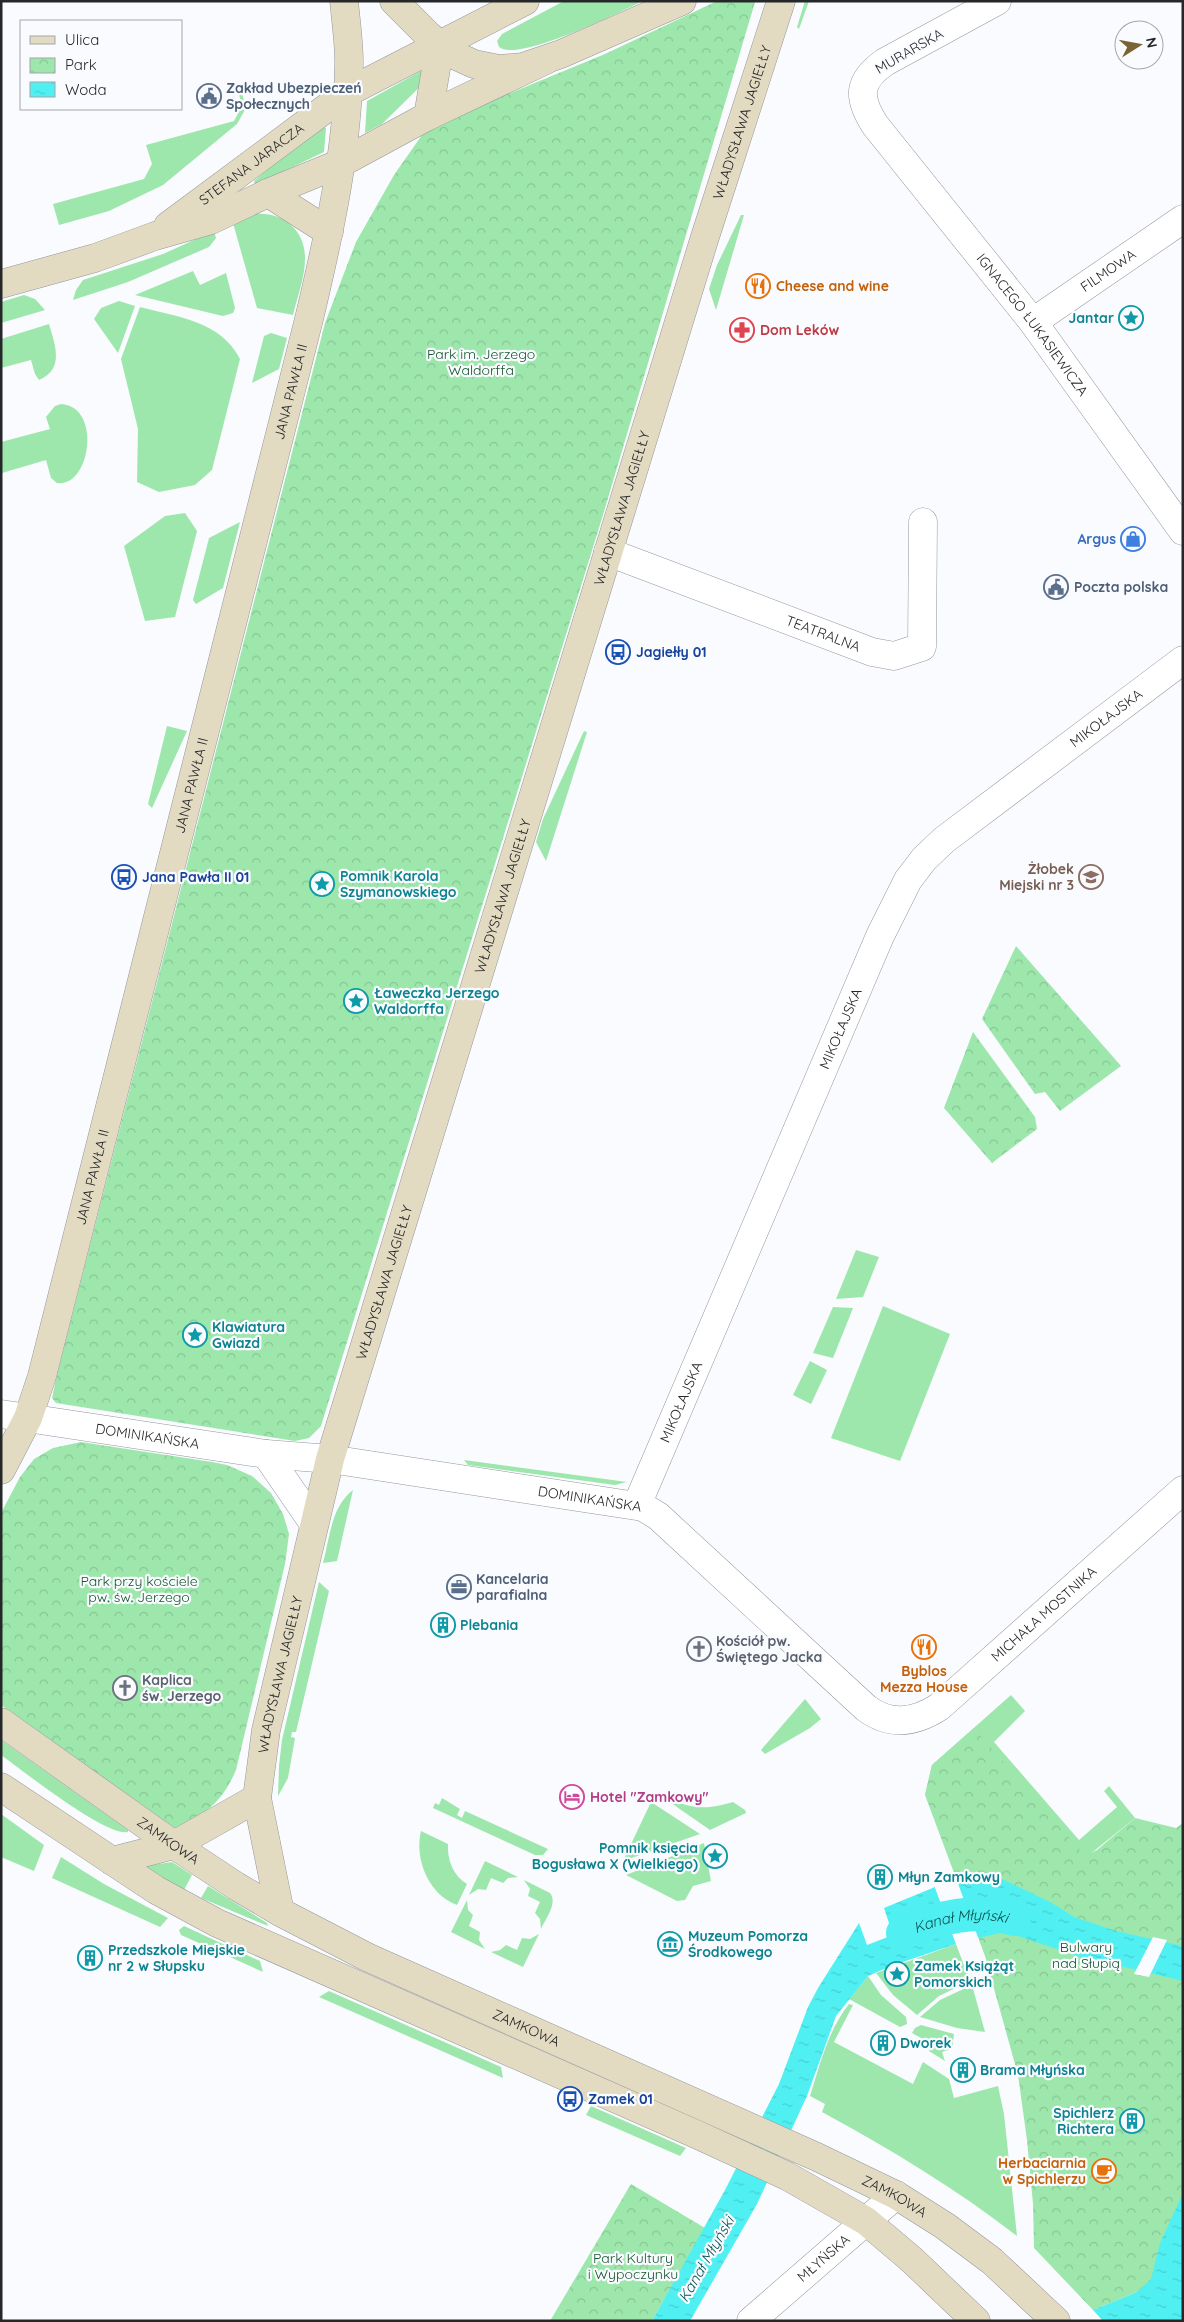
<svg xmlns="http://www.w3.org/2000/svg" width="1184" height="2322" font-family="Quicksand,sans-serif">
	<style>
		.grass { fill: #9de7ac }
		.park { fill: url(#park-crowns) }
		.water { fill: url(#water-ripples) }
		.pier { fill: #f9fbff }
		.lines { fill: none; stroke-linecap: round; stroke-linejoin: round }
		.canal { stroke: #50f0f2; stroke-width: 34 }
		.street-casing { stroke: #94979c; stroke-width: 29 }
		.secondary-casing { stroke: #94979c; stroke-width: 29 }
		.street { stroke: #fff; stroke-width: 28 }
		.secondary { stroke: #e3dac2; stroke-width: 28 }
		.labels { text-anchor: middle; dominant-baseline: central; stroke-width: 4.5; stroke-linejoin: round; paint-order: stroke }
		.street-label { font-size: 14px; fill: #262729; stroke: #f9fbff }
		.service-label { font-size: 14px; font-weight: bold; fill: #4e5e75; stroke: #f9fbff; text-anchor: start }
		.food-label { font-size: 14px; font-weight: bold; fill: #c56008; stroke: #f9fbff; text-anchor: start }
		.culture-label { font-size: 14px; font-weight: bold; fill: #0d838f; stroke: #f9fbff; text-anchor: start }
		.health-label { font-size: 14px; font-weight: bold; fill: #be3a42; stroke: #f9fbff; text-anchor: start }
		.park-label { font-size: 14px; fill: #15552a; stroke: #f9fbff }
		.shop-label { font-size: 14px; font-weight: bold; fill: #366cbe; stroke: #f9fbff; text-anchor: end }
		.transit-label { font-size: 14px; font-weight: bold; fill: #164399; stroke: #f9fbff; text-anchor: start }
		.education-label { font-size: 14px; font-weight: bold; fill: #785e54; stroke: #f9fbff; text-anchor: end }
		.worship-label { font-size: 14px; font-weight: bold; fill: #5b616d; stroke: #f9fbff; text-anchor: start }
		.hotel-label { font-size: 14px; font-weight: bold; fill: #b23c85; stroke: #f9fbff; text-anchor: start }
		.water-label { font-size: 15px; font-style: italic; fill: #075050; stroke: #f9fbff }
	</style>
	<defs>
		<pattern id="park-crowns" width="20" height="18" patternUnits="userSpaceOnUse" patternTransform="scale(1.25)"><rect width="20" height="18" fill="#9de7ac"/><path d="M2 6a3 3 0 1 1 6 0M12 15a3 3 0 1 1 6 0" fill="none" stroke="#87c694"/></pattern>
		<pattern id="water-ripples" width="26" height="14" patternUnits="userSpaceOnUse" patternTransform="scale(1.25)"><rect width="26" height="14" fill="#50f0f2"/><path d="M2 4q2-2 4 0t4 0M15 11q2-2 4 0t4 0" fill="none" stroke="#46ced0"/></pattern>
	</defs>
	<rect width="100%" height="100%" fill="#f9fbff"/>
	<g class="grass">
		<path d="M564,1H643C620,12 517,63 499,47L497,41L502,34Z"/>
		<path d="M805,1H809L799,29L797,27Z"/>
		<path d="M428,67L434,73L382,124L365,133L367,101Z"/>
		<path d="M240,86L246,108L237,124L163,185L109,211L59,225L53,204L144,179L152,164L146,145L234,121L242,106L237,87Z"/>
		<path d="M320,125L326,128L324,152L255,185L254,181Z"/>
		<path d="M255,214C282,211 306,230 305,259C305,277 297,298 293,315L257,308L233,223Z"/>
		<path d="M741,215H744L716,310L709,289L717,265Z"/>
		<path d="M214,231L216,238L209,247L128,282L73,300L76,290L83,280L163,254Z"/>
		<path d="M193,271L200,285L226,273L235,308L233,313L223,316L135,295Z"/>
		<path d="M24,295L35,299L45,310L1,323V302Z"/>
		<path d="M119,301L135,306L118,353L94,319L101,308Z"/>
		<path d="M140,307C177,317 221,321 240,359L212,470L195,485L159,492L137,482L138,429L121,359Z"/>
		<path d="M49,324C55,345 65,369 39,380L35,374L31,360L1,368V339Z"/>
		<path d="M271,333L287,338L279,369L252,383L264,336Z"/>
		<path d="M61,404C102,406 91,488 57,483L51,478L46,460L2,473L1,442L50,429L46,417L55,406Z"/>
		<path d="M185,513L197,531L175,617L145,621L124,546L165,516Z"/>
		<path d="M240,522L223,588L196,604L193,600L209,538Z"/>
		<path d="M167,726L187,731L152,808L148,804Z"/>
		<path d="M584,731L587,732L546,861L536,842L543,819Z"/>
		<path d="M856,1250L879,1257L863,1297L836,1299Z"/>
		<path d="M883,1306L950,1334L900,1461L831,1438Z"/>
		<path d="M833,1307L853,1308L833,1358L813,1353Z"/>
		<path d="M810,1361L827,1370L811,1404L793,1395Z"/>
		<path d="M464,1460L605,1479L627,1482L615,1485L468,1465Z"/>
		<path d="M353,1490L337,1561L323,1563C330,1537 331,1507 353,1490Z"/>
		<path d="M319,1582L329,1591L296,1732H292L291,1737L295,1738L288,1778L278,1796L279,1766L282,1740Z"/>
		<path d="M1011,1695L1025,1711L994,1742L1079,1840L1117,1807L1104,1791L1109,1786L1135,1818L1089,1855L1082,1858L925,1795L932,1765Z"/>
		<path d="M805,1699L821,1719L810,1728L765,1754L761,1750Z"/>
		<path d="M1,1740L128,1830V1832C106,1837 22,1770 1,1755Z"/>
		<path d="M661,1796C689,1808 703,1811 733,1802L745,1810L746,1813L710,1830Z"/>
		<path d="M442,1798L460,1809L457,1815L462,1818L465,1811L548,1849L543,1855H535L433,1808L435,1803L439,1805Z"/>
		<path d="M651,1802L700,1834L623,1861Z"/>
		<path d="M1,1814L44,1845L34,1871L1,1857Z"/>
		<path d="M421,1831L448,1844C447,1859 453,1876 467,1884L457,1905C429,1895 414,1859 421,1831Z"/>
		<path d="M704,1843L711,1881L693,1886L685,1900L677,1901L626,1875Z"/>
		<path d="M61,1857L104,1884L168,1918L160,1927L52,1878Z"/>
		<path d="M485,1861L518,1877L508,1878L503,1883L491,1878L486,1890L478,1889L469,1895Z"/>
		<path d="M172,1862L192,1875L184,1890L144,1871L145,1866Z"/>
		<path d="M524,1880L550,1893C558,1903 546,1918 541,1929L540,1919L535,1913L540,1902L528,1896L530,1889Z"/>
		<path d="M208,1886L267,1923L268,1926L201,1898Z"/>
		<path d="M467,1900L468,1910L473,1915L469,1926L480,1932L479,1940L485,1949L451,1932Z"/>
		<path d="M184,1926L260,1961L263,1972L181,1935L179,1930Z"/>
		<path d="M539,1934L523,1967L491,1952L500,1950L506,1945L517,1950L522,1938L530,1939Z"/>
		<path d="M956,1944L970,1981L939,1996L917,2015L893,1995L876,1973Z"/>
		<path d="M868,1976L881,1995L906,2017L907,2024L900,2027L849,1999Z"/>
		<path d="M972,1985L985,2032L957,2028L920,2017L940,2000Z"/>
		<path d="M329,1991L501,2067L503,2078L319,1997Z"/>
		<path d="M849,2004L853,2005L834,2042L913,2084L923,2062L949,2079L954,2098L998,2086L1004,2114L1017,2236C955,2188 890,2149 822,2112L825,2104L810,2096C820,2065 828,2030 849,2004Z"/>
		<path d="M921,2025L954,2034L952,2049L942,2052L945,2061L929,2051L932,2044L912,2033L915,2028Z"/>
		<path d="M591,2106L686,2148L680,2156L586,2115Z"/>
	</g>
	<g class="park">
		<path d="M717,1L755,2L603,515L321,1426L309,1438L295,1441L56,1403L52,1398L56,1379L325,323L356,242L394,175L422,135L462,113L605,54Z"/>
		<path d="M1016,946L1121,1066L1060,1111L1045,1092L1035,1094L982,1019Z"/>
		<path d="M973,1032L1035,1117L1037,1129L992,1163L944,1108Z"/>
		<path d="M81,1442L212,1462L227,1465L252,1476L271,1493L283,1514L289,1534L285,1564L236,1770C221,1804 207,1812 176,1829L1,1705V1513L20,1477L34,1459L53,1448Z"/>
		<path d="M974,1728L1085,1856L1097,1850L1135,1818L1176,1828L1183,1823V2321L1137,2292L1093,2310L1034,2248L1033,2204L1027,2140L1018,2075L985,1956L925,1795L932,1765Z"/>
		<path d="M631,2184L705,2228L652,2321H550Z"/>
	</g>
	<g class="water">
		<path d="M969,1873L998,1877L1052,1903L1074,1917L1116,1931L1183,1946V1981L1078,1956L1018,1936L1000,1933L978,1938L955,1876Z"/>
		<path d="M935,1887L956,1944L891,1966L868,1976L836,2016L807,2096L757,2204L690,2321H652L725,2190L779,2084L808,2007L818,1988L859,1923L867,1945L893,1935L884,1908Z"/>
		<path d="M1183,2193V2321H1103L1093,2310L1137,2292L1151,2279L1160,2243Z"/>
	</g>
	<g class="pier">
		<path d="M954,1873L955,1876L979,1940L976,1939L953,1877Z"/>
		<path d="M934,1885L937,1886L958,1943L957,1946Z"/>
		<path d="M1153,1937L1167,1940L1149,1977L1134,1974Z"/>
	</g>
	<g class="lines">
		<path class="canal" id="s1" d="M903,1933C935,1917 979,1908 1014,1919"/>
		<defs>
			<g id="street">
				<path id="s2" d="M997,1L885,62C858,81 857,97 875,125L1033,322L1183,531"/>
				<path id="s3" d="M1033,322L1183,219"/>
				<path id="s4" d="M608,552L872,652L894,656L922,647L923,522"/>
				<path id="s5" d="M1,1414L266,1454L330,1459L643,1507L658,1516L866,1708C890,1726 914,1723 939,1707L1183,1490"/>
				<path d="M266,1454L314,1524"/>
				<path id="s6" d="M637,1505L880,936L908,880L924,859L944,840L1183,660"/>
				<path id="s7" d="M751,2321L896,2195"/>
			</g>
			<g id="secondary">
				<path d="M394,1L429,36L452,54L474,64L499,69L523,67L561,54L682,1"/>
				<path d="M428,116L440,45"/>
				<path d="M268,193L329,232"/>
				<path id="s8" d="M168,226L348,92L525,1"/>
				<path d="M1,284L95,258L155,236L211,220L268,193L341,163L428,116L546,60"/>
				<path id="s9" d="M1,1470L28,1418L42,1376L309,319C329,235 348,150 349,62C349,42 346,22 344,1"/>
				<path id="s10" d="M1,1722L174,1845L236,1886L280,1912L367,1957L817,2157L896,2195L945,2226L992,2261L1056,2321"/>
				<path d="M1,1787L156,1890L217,1923L698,2135L787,2176L866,2221L911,2259L976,2321"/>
				<path d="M112,1861L174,1845L257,1798"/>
				<path id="s11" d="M280,1912L257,1798L266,1730L330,1459L704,240L781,1"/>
			</g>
		</defs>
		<use href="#street" class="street-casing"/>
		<use href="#secondary" class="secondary-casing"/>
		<use href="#street" class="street"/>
		<use href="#secondary" class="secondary"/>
	</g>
	<defs>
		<symbol id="civic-ring" viewBox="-11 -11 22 22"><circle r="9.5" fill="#f9fbff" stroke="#5c6f8a" stroke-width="1.5"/><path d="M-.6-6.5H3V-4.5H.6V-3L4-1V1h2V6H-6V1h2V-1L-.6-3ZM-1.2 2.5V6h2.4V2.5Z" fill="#5c6f8a"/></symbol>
		<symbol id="restaurant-ring" viewBox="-11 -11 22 22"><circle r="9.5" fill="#f9fbff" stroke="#e8710a" stroke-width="1.5"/><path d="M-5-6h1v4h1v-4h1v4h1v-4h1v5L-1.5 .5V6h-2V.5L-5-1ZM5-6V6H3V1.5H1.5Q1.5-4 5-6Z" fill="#e8710a"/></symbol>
		<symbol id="sight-ring" viewBox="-11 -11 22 22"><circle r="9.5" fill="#f9fbff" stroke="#0f9aa8" stroke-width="1.5"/><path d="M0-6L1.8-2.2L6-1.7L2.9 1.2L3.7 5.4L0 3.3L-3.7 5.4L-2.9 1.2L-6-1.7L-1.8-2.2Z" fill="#0f9aa8"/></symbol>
		<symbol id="pharmacy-ring" viewBox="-11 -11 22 22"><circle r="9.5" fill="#f9fbff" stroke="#e0444e" stroke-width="1.5"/><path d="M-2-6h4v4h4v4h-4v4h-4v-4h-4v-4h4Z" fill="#e0444e"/></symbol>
		<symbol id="shop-ring" viewBox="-11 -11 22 22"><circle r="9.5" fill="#f9fbff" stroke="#3f7fe0" stroke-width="1.5"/><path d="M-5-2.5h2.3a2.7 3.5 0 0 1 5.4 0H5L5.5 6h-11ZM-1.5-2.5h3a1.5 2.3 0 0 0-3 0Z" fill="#3f7fe0"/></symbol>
		<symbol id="bus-ring" viewBox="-11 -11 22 22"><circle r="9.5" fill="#f9fbff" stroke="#1a4fb4" stroke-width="1.5"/><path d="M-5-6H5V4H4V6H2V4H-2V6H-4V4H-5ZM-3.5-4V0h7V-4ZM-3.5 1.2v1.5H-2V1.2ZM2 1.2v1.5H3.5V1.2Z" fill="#1a4fb4"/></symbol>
		<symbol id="school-ring" viewBox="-11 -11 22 22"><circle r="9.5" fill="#f9fbff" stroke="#8d6e63" stroke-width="1.5"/><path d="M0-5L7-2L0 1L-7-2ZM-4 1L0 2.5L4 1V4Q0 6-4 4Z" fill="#8d6e63"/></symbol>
		<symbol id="office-ring" viewBox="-11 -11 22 22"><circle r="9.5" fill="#f9fbff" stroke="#5c6f8a" stroke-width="1.5"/><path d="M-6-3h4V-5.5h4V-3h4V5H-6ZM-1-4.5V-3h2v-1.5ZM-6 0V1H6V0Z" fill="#5c6f8a"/></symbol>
		<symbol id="building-ring" viewBox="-11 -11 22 22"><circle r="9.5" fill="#f9fbff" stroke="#0f9aa8" stroke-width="1.5"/><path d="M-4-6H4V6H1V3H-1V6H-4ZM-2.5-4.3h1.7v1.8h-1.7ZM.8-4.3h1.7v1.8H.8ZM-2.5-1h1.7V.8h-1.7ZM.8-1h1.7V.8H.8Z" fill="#0f9aa8"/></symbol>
		<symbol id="church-ring" viewBox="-11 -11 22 22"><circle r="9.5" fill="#f9fbff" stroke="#6b7280" stroke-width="1.5"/><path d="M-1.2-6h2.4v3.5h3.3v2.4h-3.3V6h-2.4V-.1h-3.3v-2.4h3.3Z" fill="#6b7280"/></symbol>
		<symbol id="hotel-ring" viewBox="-11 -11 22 22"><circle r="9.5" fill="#f9fbff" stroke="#d1479c" stroke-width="1.5"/><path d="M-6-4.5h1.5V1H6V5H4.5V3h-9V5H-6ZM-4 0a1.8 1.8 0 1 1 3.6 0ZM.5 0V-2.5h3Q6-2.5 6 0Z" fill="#d1479c"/></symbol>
		<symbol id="museum-ring" viewBox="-11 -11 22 22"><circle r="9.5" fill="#f9fbff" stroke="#0f9aa8" stroke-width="1.5"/><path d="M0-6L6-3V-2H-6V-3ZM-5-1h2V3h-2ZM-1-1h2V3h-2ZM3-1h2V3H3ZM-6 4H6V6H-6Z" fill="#0f9aa8"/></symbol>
		<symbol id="cafe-ring" viewBox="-11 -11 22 22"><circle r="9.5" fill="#f9fbff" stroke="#e8710a" stroke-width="1.5"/><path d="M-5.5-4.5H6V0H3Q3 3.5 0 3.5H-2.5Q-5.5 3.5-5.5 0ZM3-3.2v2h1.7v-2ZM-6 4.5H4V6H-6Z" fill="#e8710a"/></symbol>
	</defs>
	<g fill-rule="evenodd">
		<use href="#civic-ring" x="195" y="82" width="28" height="28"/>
		<use href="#restaurant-ring" x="744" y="272" width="28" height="28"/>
		<use href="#sight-ring" x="1117" y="304" width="28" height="28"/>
		<use href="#pharmacy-ring" x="728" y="316" width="28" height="28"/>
		<use href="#shop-ring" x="1119" y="525" width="28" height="28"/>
		<use href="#civic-ring" x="1042" y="573" width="28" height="28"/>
		<use href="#bus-ring" x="604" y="638" width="28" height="28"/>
		<use href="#bus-ring" x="110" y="863" width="28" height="28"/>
		<use href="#school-ring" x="1077" y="863" width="28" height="28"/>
		<use href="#sight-ring" x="308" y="870" width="28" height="28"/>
		<use href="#sight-ring" x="342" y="987" width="28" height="28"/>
		<use href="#sight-ring" x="181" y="1321" width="28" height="28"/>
		<use href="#office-ring" x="445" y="1573" width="28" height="28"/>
		<use href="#building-ring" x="429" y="1611" width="28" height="28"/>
		<use href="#restaurant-ring" x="910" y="1633" width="28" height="28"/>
		<use href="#church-ring" x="685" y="1635" width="28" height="28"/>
		<use href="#church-ring" x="111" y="1674" width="28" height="28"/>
		<use href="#hotel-ring" x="558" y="1783" width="28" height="28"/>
		<use href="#sight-ring" x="701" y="1842" width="28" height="28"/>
		<use href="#building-ring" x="866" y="1863" width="28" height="28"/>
		<use href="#museum-ring" x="656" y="1930" width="28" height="28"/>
		<use href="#building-ring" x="76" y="1944" width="28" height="28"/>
		<use href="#sight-ring" x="883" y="1960" width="28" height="28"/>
		<use href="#building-ring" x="869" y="2029" width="28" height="28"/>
		<use href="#building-ring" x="949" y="2056" width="28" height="28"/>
		<use href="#bus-ring" x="556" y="2085" width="28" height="28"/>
		<use href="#building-ring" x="1118" y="2107" width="28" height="28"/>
		<use href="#cafe-ring" x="1090" y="2157" width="28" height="28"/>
	</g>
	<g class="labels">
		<g class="street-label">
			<text transform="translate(909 51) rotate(-30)">MURARSKA</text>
			<text stroke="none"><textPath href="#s11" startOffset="1862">WŁADYSŁAWA JAGIEŁŁY</textPath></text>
			<text stroke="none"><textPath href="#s8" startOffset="104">STEFANA JARACZA</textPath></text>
			<text stroke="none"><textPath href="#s3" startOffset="91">FILMOWA</textPath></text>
			<text stroke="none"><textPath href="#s2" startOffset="456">IGNACEGO ŁUKASIEWICZA</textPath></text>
			<text stroke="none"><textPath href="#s9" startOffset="1118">JANA PAWŁA II</textPath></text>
			<text stroke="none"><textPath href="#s11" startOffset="1458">WŁADYSŁAWA JAGIEŁŁY</textPath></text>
			<text stroke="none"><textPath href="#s4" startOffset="230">TEATRALNA</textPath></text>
			<text stroke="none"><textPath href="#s6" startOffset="938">MIKOŁAJSKA</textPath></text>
			<text stroke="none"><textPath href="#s9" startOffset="712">JANA PAWŁA II</textPath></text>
			<text stroke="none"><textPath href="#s11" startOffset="1052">WŁADYSŁAWA JAGIEŁŁY</textPath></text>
			<text stroke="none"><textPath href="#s6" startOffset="518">MIKOŁAJSKA</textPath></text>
			<text stroke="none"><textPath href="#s9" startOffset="308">JANA PAWŁA II</textPath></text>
			<text stroke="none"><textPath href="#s11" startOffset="648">WŁADYSŁAWA JAGIEŁŁY</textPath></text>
			<text stroke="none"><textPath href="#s6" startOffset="112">MIKOŁAJSKA</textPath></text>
			<text stroke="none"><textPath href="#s5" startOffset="148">DOMINIKAŃSKA</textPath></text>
			<text stroke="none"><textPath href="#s5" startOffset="595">DOMINIKAŃSKA</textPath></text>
			<text stroke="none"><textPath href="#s5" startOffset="1168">MICHAŁA MOSTNIKA</textPath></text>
			<text stroke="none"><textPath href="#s11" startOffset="242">WŁADYSŁAWA JAGIEŁŁY</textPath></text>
			<text stroke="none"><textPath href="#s10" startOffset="205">ZAMKOWA</textPath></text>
			<text stroke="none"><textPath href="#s10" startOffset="610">ZAMKOWA</textPath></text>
			<text stroke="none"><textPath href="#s10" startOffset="1015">ZAMKOWA</textPath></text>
			<text stroke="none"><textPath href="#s7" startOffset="96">MŁYŃSKA</textPath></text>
		</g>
		<g class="service-label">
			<text x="226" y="88">Zakład Ubezpieczeń<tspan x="226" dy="16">Społecznych</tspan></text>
			<text x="1074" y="587">Poczta polska</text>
			<text x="476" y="1579">Kancelaria<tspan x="476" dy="16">parafialna</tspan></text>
		</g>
		<g class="food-label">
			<text x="776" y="286">Cheese and wine</text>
			<text x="924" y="1671" text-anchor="middle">Byblos<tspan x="924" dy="16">Mezza House</tspan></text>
			<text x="1086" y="2163" text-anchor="end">Herbaciarnia<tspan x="1086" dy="16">w Spichlerzu</tspan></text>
		</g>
		<g class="culture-label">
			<text x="1114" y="318" text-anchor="end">Jantar</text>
			<text x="340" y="876">Pomnik Karola<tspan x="340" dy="16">Szymanowskiego</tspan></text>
			<text x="374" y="993">Ławeczka Jerzego<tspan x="374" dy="16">Waldorffa</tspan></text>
			<text x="212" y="1327">Klawiatura<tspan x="212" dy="16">Gwiazd</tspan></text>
			<text x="460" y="1625">Plebania</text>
			<text x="698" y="1848" text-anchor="end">Pomnik księcia<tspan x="698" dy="16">Bogusława X (Wielkiego)</tspan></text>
			<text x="898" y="1877">Młyn Zamkowy</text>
			<text x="688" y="1936">Muzeum Pomorza<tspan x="688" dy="16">Środkowego</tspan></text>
			<text x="108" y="1950">Przedszkole Miejskie<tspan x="108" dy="16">nr 2 w Słupsku</tspan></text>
			<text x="914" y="1966">Zamek Książąt<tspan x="914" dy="16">Pomorskich</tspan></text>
			<text x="900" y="2043">Dworek</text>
			<text x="980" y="2070">Brama Młyńska</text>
			<text x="1114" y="2113" text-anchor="end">Spichlerz<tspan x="1114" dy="16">Richtera</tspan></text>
		</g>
		<g class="health-label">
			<text x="760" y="330">Dom Leków</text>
		</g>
		<g class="park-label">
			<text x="481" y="354">Park im. Jerzego<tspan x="481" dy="16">Waldorffa</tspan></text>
			<text x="139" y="1581">Park przy kościele<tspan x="139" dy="16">pw. św. Jerzego</tspan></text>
			<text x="1086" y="1947">Bulwary<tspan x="1086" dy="16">nad Słupią</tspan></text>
			<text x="633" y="2258">Park Kultury<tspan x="633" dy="16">i Wypoczynku</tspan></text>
		</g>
		<g class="shop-label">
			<text x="1116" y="539">Argus</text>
		</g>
		<g class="transit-label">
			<text x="636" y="652">Jagiełły 01</text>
			<text x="142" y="877">Jana Pawła II 01</text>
			<text x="588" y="2099">Zamek 01</text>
		</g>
		<g class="education-label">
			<text x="1074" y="869">Żłobek<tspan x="1074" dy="16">Miejski nr 3</tspan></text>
		</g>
		<g class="worship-label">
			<text x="716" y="1641">Kościół pw.<tspan x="716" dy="16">Świętego Jacka</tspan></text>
			<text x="142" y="1680">Kaplica<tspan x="142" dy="16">św. Jerzego</tspan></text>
		</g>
		<g class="hotel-label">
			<text x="590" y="1797">Hotel "Zamkowy"</text>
		</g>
		<g class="water-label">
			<text stroke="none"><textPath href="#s1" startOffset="60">Kanał Młyński</textPath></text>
			<text transform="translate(706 2259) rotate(-60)">Kanał Młyński</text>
		</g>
	</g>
	<rect width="1184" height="2322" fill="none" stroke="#262729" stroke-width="5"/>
	<rect x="20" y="20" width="162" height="90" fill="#f9fbff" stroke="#a5a6a9"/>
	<rect x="30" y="36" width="25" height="8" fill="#e3dac2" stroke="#a5a6a9"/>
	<text x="65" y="45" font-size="15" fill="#262729">Ulica</text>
	<rect x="30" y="58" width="25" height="15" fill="url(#park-crowns)" stroke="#a5a6a9"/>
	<text x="65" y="70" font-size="15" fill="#262729">Park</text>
	<rect x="30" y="82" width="25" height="15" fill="url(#water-ripples)" stroke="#a5a6a9"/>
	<text x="65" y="95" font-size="15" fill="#262729">Woda</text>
	<g transform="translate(1139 45) rotate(79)"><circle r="24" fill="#f9fbff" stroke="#a5a6a9"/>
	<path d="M0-4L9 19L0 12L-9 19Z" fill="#7a6434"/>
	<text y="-8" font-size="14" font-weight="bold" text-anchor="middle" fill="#262729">N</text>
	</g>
</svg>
